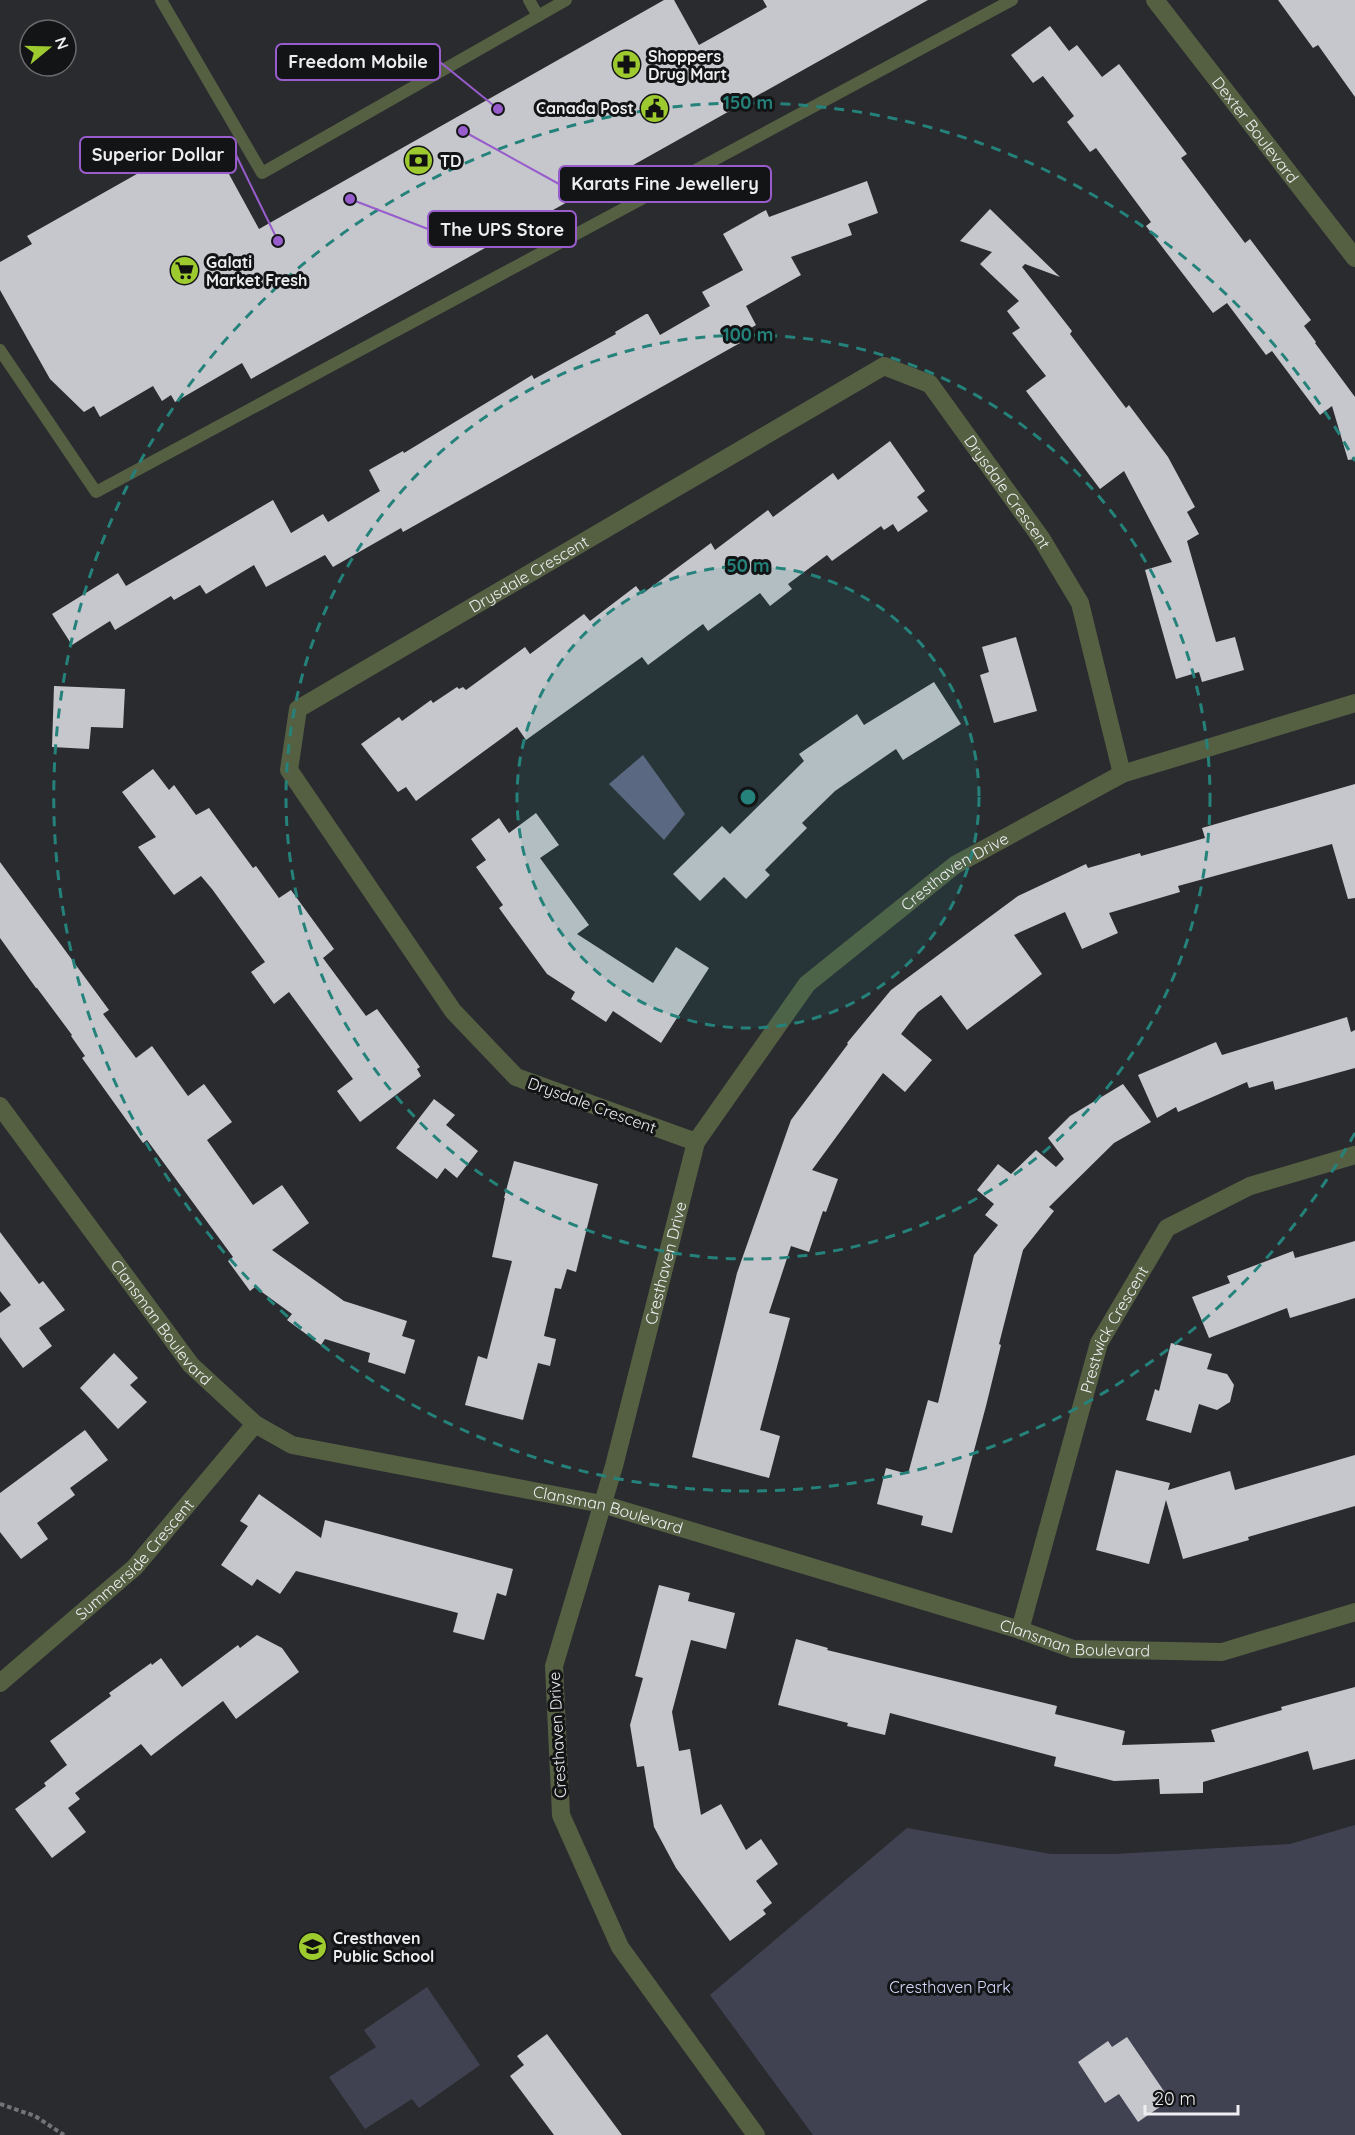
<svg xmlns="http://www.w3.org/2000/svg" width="1355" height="2135" font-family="Quicksand,sans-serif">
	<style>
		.green { fill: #404252 }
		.water { fill: #626582 }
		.building { fill: #c6c7cc }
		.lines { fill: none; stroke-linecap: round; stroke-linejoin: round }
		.path { stroke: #747478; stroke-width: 4; stroke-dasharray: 4.5 3; stroke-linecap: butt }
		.lane { stroke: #556043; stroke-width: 12 }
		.street { stroke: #556043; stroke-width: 18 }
		.ring { fill: none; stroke: #25827b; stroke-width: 3; stroke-dasharray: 10 8 }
		.labels { text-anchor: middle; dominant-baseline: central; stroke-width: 6; stroke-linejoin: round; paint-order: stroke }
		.poi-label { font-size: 16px; font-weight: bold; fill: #eeeef1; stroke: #131416; text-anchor: start }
		.street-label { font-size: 16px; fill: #eeeef1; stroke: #131416 }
		.park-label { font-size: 16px; fill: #d8dbfd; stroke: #131416 }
		.centre { fill: #25827b; stroke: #131416; stroke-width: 3 }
		.ring-label { font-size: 18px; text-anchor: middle; font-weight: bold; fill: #25827b; stroke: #131416; stroke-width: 6; stroke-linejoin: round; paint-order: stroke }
		.leader { fill: none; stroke: #985ccc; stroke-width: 2 }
		.callout-dot { fill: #985ccc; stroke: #131416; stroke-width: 2 }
		.callout { fill: #131416; stroke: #985ccc; stroke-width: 2 }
		.callout-label { font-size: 18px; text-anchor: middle; font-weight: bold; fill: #eeeef1 }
	</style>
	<rect width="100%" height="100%" fill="#2a2b2f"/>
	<g class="green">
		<path d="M1355,1825V2135H813L710,1995L907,1828L1051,1854H1115L1290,1844Z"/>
		<path d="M427,1987L480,2065L419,2108L412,2099L365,2129L329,2077L376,2047L364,2030Z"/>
	</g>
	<path class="water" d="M643,755L685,814L664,840L609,784Z"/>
	<g class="building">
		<path d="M664,0H674L699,45L767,7L763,0H928L251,379L242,363L175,402L171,395L162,401L153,386L100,417L94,406L84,412L50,379L0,290V262L32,244L27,236L197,140L202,148L212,143L259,229Z"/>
		<path d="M1278,0H1355V97L1318,45L1313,48Z"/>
		<path d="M1050,26L1069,51L1077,45L1102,77L1119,64L1187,154L1181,158L1245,243L1250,239L1311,320L1304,326L1316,342L1315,343L1355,397V459L1348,460L1332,406L1320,415L1272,351L1266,355L1227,303L1213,313L1146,226L1151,222L1096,148L1090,152L1067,122L1074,116L1043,76L1033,83L1011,55Z"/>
		<path d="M867,181L878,213L848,224L852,235L791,257L801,275L746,306L756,325L736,337L740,343L403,532L401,528L333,567L325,555L266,587L254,565L206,594L200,585L174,600L171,596L115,630L110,621L72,645L52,614L118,573L126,586L273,500L291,533L323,514L328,522L380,491L369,470L403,451L404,453L532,375L534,379L616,334L615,332L646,314H648L660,335L710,306L702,292L743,270L723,234L766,210L769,217Z"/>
		<path d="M990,209L1060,277L1025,264L1022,267L1072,331L1070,334L1126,408L1129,405L1168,457L1195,507L1187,512L1199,534L1187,541L1216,642L1235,637L1244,670L1202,682L1199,672L1176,679L1145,570L1172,562L1124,471L1100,489L1026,391L1046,376L1012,333L1020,328L1007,311L1019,301L980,264L992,252L960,241Z"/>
		<path d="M890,441L925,491L917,497L928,511L898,532L893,524L884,530L881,526L832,561L827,555L788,584L792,589L770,606L760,593L708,631L703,624L648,665L642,657L526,740L517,727L416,801L406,787L398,792L361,744L399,717L402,721L431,700L433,703L457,687L459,689L463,687L466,690L525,647L530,654L584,614L590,621L636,586L642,594L711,543L715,550L768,510L773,517L833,473L838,480Z"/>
		<path d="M1016,637L1037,711L994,723L980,675L989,672L982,647Z"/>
		<path d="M934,682L961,724L903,760L896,749L835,791L802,823L807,828L765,870L770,875L746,899L724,877L700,901L673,874L722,826L730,834L804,761L799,754L857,714L864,725Z"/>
		<path d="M54,686L125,689L123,728L91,727L89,749L52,747Z"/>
		<path d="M153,769L169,790L174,785L196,815L209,808L253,868L256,866L279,898L291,890L334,949L323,958L366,1016L377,1009L420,1067L417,1069L421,1076L360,1122L337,1091L353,1079L289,992L274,1004L251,972L265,962L212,889L201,876L174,895L138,847L156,837L122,792Z"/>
		<path d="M1355,784V898L1348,899L1332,844L1178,886L1180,892L1109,913L1118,933L1082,949L1065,912L1014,935L1042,974L967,1030L941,995L918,1012L901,1034L932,1060L905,1092L883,1073L812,1170L838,1179L826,1212L823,1211L809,1252L791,1246L769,1313L790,1318L760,1430L780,1436L769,1478L692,1457L737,1273L791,1120L848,1044L847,1043L891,990L1018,896L1086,864L1088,868L1140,853L1141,856L1205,838L1202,828Z"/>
		<path d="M536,813L559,845L540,858L589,925L577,934L653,983L676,947L709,968L661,1043L613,1011L606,1022L571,999L575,992L547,974L499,908L503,905L476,867L486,860L471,839L499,818L509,833Z"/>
		<path d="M0,862L109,1010L103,1014L136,1058L152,1046L188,1096L204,1084L232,1122L207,1140L253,1205L282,1185L309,1223L272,1250L344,1301L407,1321L402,1336L415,1340L405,1374L368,1362L370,1353L325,1339L321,1345L287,1320L292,1314L255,1287L250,1291L228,1261L233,1257L147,1140L143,1143L125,1118L82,1058L85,1056L71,1036L72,1035L37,988H36L0,938Z"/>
		<path d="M1347,1017L1351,1032L1355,1030V1068L1275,1090L1273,1081L1249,1088L1247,1082L1178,1112L1176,1107L1157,1118L1138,1075L1216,1042L1222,1055Z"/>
		<path d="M1123,1084L1151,1122L1114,1143L1049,1207L1054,1211L1023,1250L999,1344L1001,1345L986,1406L952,1533L921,1525L923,1516L877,1504L886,1468L908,1474L928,1400L938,1403L974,1255L998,1225L985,1215L994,1204L977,1190L998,1164L1011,1174L1036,1150L1056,1167L1064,1159L1048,1138L1070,1116Z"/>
		<path d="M434,1099L455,1115L446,1125L478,1151L457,1178L445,1168L437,1179L396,1148Z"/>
		<path d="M514,1161L598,1184L576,1272L567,1269L561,1289L555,1288L544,1336L556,1339L550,1366L538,1363L523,1420L465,1405L478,1356L487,1359L512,1261L492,1257L505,1198H504Z"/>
		<path d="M0,1232L39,1284L43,1281L65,1310L39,1328L52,1346L23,1368L0,1337V1313L11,1305L0,1291Z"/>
		<path d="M1355,1241V1298L1290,1318L1287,1308L1209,1338L1192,1297L1230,1283L1227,1276L1293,1251L1295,1258Z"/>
		<path d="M1171,1343L1212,1354L1207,1369L1227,1374L1234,1385L1230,1402L1217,1410L1199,1404L1191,1433L1146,1420L1155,1389L1159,1391Z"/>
		<path d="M114,1353L138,1378L130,1385L147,1402L118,1429L80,1388Z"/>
		<path d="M85,1430L108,1460L70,1488L75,1495L37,1523L48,1539L21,1559L0,1532V1493Z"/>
		<path d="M1355,1455V1506L1248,1537L1249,1540L1183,1559L1166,1500L1149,1564L1096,1550L1116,1470L1170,1483L1168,1490L1230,1471L1235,1490Z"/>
		<path d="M259,1494L321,1538L325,1520L513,1569L506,1596L497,1593L484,1640L453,1632L458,1613L296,1571L280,1594L257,1579L252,1586L221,1565L248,1526L240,1521Z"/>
		<path d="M659,1585L690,1593L688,1601L735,1613L726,1649L691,1640L672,1712L679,1751L690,1749L701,1815L721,1804L746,1850L761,1839L778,1864L756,1881L772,1903L763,1910L766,1914L730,1941L676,1868L654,1827L644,1766L637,1767L630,1725L643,1678L635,1676Z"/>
		<path d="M257,1635L282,1648L299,1672L236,1719L223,1701L151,1756L141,1744L75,1793L80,1799L68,1808L86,1832L52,1858L15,1809L46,1786L44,1783L67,1765L50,1741L111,1696L109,1693L151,1663L152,1665L161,1658L182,1687L238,1645L240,1648Z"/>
		<path d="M796,1639L828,1648L827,1650L1057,1706L1055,1714L1125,1731L1122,1745L1215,1742L1211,1730L1282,1710L1281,1707L1355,1687V1759L1313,1770L1308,1751L1203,1782V1793L1160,1794L1159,1779L1114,1781L1054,1766L1056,1757L890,1713L885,1735L847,1726L848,1723L778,1705Z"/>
		<path d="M547,2034L622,2135H554L510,2076L524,2065L517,2056Z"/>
		<path d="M1127,2037L1170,2100L1138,2122L1119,2094L1105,2103L1078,2062L1108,2041L1112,2047Z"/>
	</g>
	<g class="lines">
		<path class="path" d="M0,2104L35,2116L64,2135"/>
		<g class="lane">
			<path d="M161,0L262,173L566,0"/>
			<path d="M529,0L538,16"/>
			<path d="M0,350L96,492L1012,0"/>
		</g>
		<g class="street">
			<path id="s1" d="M1155,0L1355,258"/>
			<path id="s2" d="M0,1106L191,1365L255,1424L292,1445L602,1504L1020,1630L1073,1649L1222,1652L1355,1612"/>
			<path id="s3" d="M696,1142L516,1077L453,1011L289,770L298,709L884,366L930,384L1041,538L1080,603L1122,774"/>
			<path id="s4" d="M1020,1630L1099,1343L1167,1228L1250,1186L1355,1155"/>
			<path id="s5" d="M0,1683L135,1567L255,1424"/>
			<path id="s6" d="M756,2135L620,1947L561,1815L554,1666L614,1466L696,1142L807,984L955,865L1122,774L1355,703"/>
		</g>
	</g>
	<circle cx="748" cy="797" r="231" fill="#25827b" fill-opacity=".12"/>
	<g class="ring">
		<circle cx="748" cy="797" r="231"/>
		<circle cx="748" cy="797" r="462"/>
		<path d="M1355 1133A694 694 0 1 1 1355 461"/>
	</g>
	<defs>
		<symbol id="pharmacy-disc" viewBox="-11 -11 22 22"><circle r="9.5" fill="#9dca2f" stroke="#131416"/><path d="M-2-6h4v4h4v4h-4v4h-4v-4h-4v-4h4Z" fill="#111"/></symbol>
		<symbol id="civic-disc" viewBox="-11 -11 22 22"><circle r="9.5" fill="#9dca2f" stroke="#131416"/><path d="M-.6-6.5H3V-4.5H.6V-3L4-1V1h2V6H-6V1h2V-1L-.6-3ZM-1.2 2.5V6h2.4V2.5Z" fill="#111"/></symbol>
		<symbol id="bank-disc" viewBox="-11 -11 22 22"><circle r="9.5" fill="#9dca2f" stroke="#131416"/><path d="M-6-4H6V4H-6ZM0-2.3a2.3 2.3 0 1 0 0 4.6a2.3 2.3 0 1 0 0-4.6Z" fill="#111"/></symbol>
		<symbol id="supermarket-disc" viewBox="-11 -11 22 22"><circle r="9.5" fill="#9dca2f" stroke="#131416"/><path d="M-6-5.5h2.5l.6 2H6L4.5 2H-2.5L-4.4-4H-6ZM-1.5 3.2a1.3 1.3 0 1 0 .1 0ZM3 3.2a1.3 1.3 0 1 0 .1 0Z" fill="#111"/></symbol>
		<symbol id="school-disc" viewBox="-11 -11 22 22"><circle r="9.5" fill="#9dca2f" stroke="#131416"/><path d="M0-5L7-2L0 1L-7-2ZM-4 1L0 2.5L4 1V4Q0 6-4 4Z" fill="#111"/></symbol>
	</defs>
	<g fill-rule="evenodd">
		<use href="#pharmacy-disc" x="610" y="48" width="33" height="33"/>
		<use href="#civic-disc" x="638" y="92" width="33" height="33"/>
		<use href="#bank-disc" x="402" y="144" width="33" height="33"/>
		<use href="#supermarket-disc" x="168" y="254" width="33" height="33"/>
		<use href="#school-disc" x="296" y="1930" width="33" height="33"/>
	</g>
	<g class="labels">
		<g class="poi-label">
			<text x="648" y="56">Shoppers<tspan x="648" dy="18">Drug Mart</tspan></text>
			<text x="634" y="108" text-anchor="end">Canada Post</text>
			<text x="440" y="161">TD</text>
			<text x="206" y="262">Galati<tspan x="206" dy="18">Market Fresh</tspan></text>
			<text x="333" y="1938">Cresthaven<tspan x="333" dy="18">Public School</tspan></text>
		</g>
		<g class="street-label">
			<text stroke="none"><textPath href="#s1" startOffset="164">Dexter Boulevard</textPath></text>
			<text stroke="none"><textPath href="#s3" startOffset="1497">Drysdale Crescent</textPath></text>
			<text stroke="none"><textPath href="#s3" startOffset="903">Drysdale Crescent</textPath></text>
			<text stroke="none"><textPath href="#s6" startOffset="1448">Cresthaven Drive</textPath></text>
			<text transform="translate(592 1105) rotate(20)">Drysdale Crescent</text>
			<text stroke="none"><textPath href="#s6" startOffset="944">Cresthaven Drive</textPath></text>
			<text stroke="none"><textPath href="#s2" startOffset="270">Clansman Boulevard</textPath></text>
			<text stroke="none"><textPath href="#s4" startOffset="316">Prestwick Crescent</textPath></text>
			<text stroke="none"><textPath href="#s2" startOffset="774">Clansman Boulevard</textPath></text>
			<text stroke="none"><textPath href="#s5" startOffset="183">Summerside Crescent</textPath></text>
			<text stroke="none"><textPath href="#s2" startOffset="1260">Clansman Boulevard</textPath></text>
			<text transform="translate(557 1735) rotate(-93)">Cresthaven Drive</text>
		</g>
		<g class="park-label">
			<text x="950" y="1987">Cresthaven Park</text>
		</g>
	</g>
	<circle cx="748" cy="797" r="9" class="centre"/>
	<g class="ring-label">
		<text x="748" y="109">150 m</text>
		<text x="748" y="341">100 m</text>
		<text x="748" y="572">50 m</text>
	</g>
	<path class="leader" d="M498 109L440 62M278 241L236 155M463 131L559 184M350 199L428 229"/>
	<g class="callout-dot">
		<circle cx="498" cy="109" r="6"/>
		<circle cx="278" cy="241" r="6"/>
		<circle cx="463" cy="131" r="6"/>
		<circle cx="350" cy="199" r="6"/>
	</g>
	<g class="callout">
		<rect x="276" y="44" width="164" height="36" rx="6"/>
		<rect x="80" y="137" width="156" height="36" rx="6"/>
		<rect x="559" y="166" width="212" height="36" rx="6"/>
		<rect x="428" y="211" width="148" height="36" rx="6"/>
	</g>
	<g class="callout-label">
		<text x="358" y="68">Freedom Mobile</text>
		<text x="158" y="161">Superior Dollar</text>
		<text x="665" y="190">Karats Fine Jewellery</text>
		<text x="502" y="236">The UPS Store</text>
	</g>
	<g transform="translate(48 48) rotate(71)"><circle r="28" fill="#131416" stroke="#6b6b6e" stroke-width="1.5"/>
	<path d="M0-4.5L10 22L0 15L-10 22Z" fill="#9dca2f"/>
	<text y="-9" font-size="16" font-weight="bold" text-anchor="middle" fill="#eeeef1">N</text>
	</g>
	<path d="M1145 2105v9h93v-9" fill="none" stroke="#eeeef1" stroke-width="3"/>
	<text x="1154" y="2105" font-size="18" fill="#eeeef1" stroke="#131416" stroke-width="4.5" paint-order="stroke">20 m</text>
</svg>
